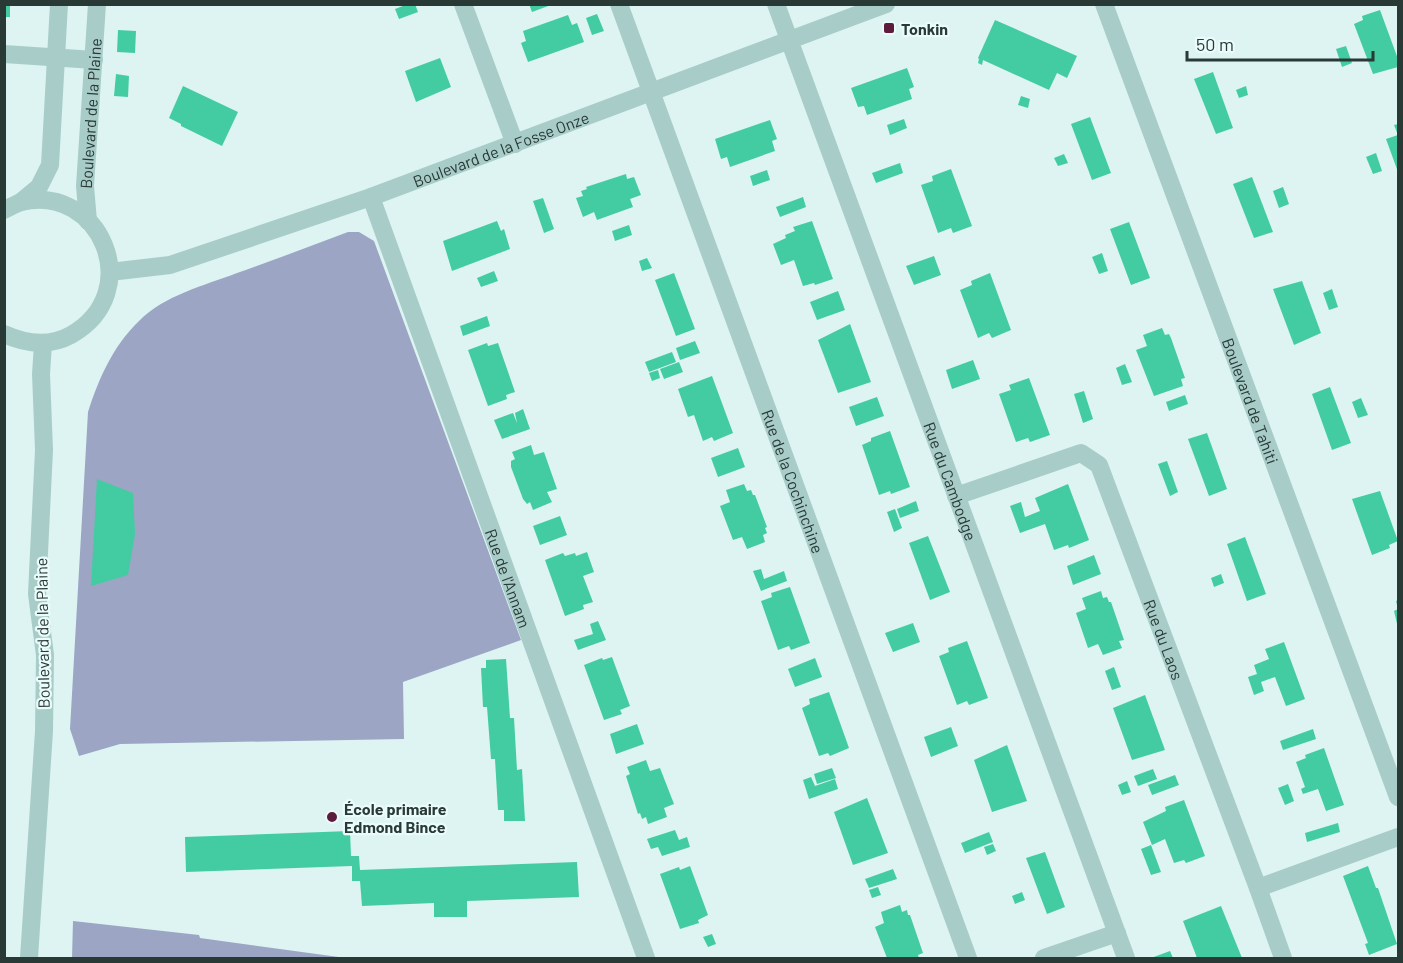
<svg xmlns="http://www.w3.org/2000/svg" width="1403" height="963" font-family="Barlow,sans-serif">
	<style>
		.garden { fill: #9ca5c4 }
		.building { fill: #43cca1 }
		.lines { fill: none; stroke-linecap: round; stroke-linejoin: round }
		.street { stroke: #a8cdc9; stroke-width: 18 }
		.poi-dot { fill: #5d1c3b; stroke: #eafbfb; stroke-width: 2 }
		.labels { text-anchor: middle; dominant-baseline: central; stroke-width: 4.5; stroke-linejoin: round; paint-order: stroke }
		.poi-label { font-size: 16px; font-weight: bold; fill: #293935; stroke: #eafbfb; text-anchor: start }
		.street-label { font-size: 16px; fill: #293935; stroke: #eafbfb }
	</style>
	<rect width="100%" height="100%" fill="#ddf4f3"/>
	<g class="garden">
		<path d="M348,232H359L374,241L521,640L403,682L404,739L120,744L79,756L70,729L88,412C99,378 113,346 139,321C165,295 203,286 237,273C274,260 311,246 348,232Z"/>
		<path d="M73,921L199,935L200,938L346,958H72Z"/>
	</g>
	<g class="building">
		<rect x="4" y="4" width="6" height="13"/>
		<path d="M408,4H415L418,12L399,19L395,9Z"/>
		<path d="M529,4H551V5L532,12Z"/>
		<path d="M1380,10L1398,59V67L1373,74L1354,24L1363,20L1362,16Z"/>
		<path d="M597,14L604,31L592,35L586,18Z"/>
		<path d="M568,15L572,25L577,23L584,42L528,62L521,43L526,41L523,31Z"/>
		<path d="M995,20L1077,56L1067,78L1057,73L1049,90L983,60L982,65L978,63L979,59L978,58Z"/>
		<path d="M118,30L136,31L135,53L117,52Z"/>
		<path d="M1346,46L1352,63L1342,67L1336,49Z"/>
		<path d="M440,58L451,87L416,102L405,71Z"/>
		<path d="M907,68L914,87L909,89L912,99L867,115L864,106L858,107L851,88Z"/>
		<path d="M1213,72L1233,128L1216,134L1194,79Z"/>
		<path d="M116,74L129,76L128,97L114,96Z"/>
		<path d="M183,86L238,112L222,146L181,126V124L169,118Z"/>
		<path d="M1246,86L1248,95L1239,98L1236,90Z"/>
		<path d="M1021,96L1030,99L1028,108L1018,105Z"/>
		<path d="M1090,117L1111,173L1092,180L1071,124Z"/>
		<path d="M904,119L907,128L890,135L887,125Z"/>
		<path d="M770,120L777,139L772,141L775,151L730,167L727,157L721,159L715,139Z"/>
		<path d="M1398,124V172L1386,139L1398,135L1394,125Z"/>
		<path d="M1376,153L1382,171L1373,174L1366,157Z"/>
		<path d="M1064,154L1068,163L1058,166L1054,158Z"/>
		<path d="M900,163L903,173L876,183L872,173Z"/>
		<path d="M951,169L972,226L953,233L951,228L938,233L921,185L933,181L932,176Z"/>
		<path d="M767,170L770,180L753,186L750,176Z"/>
		<path d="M626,174L627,179L634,177L641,195L630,199L633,207L597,220L594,212L583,217L576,198L583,196L581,191L587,189L586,187Z"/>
		<path d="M1252,177L1273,232L1254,238L1233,184Z"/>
		<path d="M1283,187L1289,204L1279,208L1273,191Z"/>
		<path d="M803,197L806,207L780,217L776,207Z"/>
		<path d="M543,198L554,229L544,233L533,201Z"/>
		<path d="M497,221L501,231L504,229L510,249L452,271L443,241Z"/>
		<path d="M812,221L833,279L815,285L814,283L803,286L794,260L781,265L773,244L786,238L785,235L795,231L793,227Z"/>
		<path d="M1129,222L1150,278L1131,285L1110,229Z"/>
		<path d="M629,225L632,235L615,241L612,231Z"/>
		<path d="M1102,253L1108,271L1099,274L1092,257Z"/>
		<path d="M934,256L941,275L914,285L906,266Z"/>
		<path d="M647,258L652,268L642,271L639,261Z"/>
		<path d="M494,271L498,281L481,287L477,278Z"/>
		<path d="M674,273L695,329L676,336L655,280Z"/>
		<path d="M990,273L1011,330L992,338L989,333L978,338L960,290L972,285L971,281Z"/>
		<path d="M1302,281L1321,333L1294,345L1273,289Z"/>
		<path d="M1332,289L1338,307L1329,310L1323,293Z"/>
		<path d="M838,291L845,310L817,320L810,302Z"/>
		<path d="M487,316L490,326L463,336L460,326Z"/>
		<path d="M850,324L871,382L838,393L818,340Z"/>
		<path d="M1162,328L1165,335L1169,334L1171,338L1185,378L1181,379L1183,386L1154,396L1136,350L1147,346L1143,335Z"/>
		<path d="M695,341L700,353L680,360L676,348Z"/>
		<path d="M487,343L488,346L498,343L515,392L506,395L507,399L488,406L468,350Z"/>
		<path d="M672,352L676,362L649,372L645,362Z"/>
		<path d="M973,360L980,379L952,389L946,370Z"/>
		<path d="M679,362L683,372L664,379L660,369Z"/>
		<path d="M1125,364L1132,382L1122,385L1116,368Z"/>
		<path d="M658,370L660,378L652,381L649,373Z"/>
		<path d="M712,376L733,433L714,441L712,437L703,441L694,415L688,417L678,389Z"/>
		<path d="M1029,378L1050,435L1030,442L1028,438L1016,442L999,394L1011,390L1009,385Z"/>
		<path d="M1330,387L1351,443L1332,450L1312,394Z"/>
		<path d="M1084,391L1093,419L1083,423L1074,394Z"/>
		<path d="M1185,395L1188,404L1169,411L1166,402Z"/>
		<path d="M877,397L884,416L856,426L849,407Z"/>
		<path d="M1361,398L1368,415L1358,418L1352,402Z"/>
		<path d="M523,409L530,429L502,439L494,420L513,413L517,423L515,413Z"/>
		<path d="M890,431L910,487L891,494L890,491L879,495L862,445L871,441V438Z"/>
		<path d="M1207,433L1227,489L1209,496L1188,439Z"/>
		<path d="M531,445L534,455L544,452L557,489L547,492L552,502L533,510L530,502L527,504L523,499L511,467V461L515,459L512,452Z"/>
		<path d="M738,448L745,467L718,477L711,458Z"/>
		<path d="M1167,461L1178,492L1170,496L1158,464Z"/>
		<path d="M97,479L133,493L135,534L128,575L91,586Z"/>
		<path d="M744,484L747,491L751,490L753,495H755L767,527L765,528L767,533L763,535L765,542L747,549L742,537L733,540L720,506L730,502L726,490Z"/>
		<path d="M1068,484L1089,540L1069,548L1068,545L1054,550L1045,524L1020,533L1010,506L1021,502L1025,517L1040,511L1035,498Z"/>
		<path d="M1380,491L1398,541L1389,545L1390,548L1372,555L1352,499Z"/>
		<path d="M916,501L919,511L900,518L897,509Z"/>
		<path d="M895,509L902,528L894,532L887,512Z"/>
		<path d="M560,516L567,535L540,545L533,526Z"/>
		<path d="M928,536L950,592L930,600L909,543Z"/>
		<path d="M1245,537L1266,594L1247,601L1227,544Z"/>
		<path d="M587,552L594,572L583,576L593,602L583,605L584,609L565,616L545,560L563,553L565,556L575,553L576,556Z"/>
		<path d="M1094,555L1101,574L1073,585L1067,566Z"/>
		<path d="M761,569L764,579L784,571L787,581L761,591L753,571Z"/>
		<path d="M1221,574L1224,583L1214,587L1211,578Z"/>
		<path d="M790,587L810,643L791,650L789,646L778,650L761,601L772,597L771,593Z"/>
		<path d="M1101,591L1103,598L1107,597L1109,602H1111L1124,640L1119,641L1122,648L1103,655L1098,644L1088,648L1076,613L1086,609L1082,598Z"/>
		<path d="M1398,600V628L1394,611L1398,609L1396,601Z"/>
		<path d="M598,621L606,640L578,650L574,640L593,634L590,624Z"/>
		<path d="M913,623L920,642L893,652L885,633Z"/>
		<path d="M967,641L988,698L969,705L967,701L957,705L939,656L949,652L948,648Z"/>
		<path d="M1284,642L1305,699L1286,706L1275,677L1261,682L1264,691L1254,695L1248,677L1257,674L1254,665L1269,659L1265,649Z"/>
		<path d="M612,657L630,706L620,710L622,714L604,720L584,665L602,658L603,660Z"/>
		<path d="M815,658L822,677L795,687L788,669Z"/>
		<path d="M506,659L510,718H514L517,770L522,769L525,821H504V810H498L495,759H491L487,707H483L481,668H486V660Z"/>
		<path d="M1114,667L1121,687L1112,690L1105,671Z"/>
		<path d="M829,692L849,748L830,756L828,753L819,756L802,708L810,704L809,699Z"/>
		<path d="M1145,695L1165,750L1132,760L1113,708Z"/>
		<path d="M637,724L644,744L616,754L610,734Z"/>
		<path d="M951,727L958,746L931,757L924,737Z"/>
		<path d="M1313,729L1316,739L1283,750L1280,741Z"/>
		<path d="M1007,745L1027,801L992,812L974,760Z"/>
		<path d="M1324,748L1344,805L1326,811L1318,789L1303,794L1301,789L1305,787L1296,762L1306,758L1305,755Z"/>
		<path d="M646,760L650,771L660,768L674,804L664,808L667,817L648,824L646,817L642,819L640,813L638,814L626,776L630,774L627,767Z"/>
		<path d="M832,768L836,778L817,784L814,774Z"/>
		<path d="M1153,769L1157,779L1138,786L1134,776Z"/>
		<path d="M1175,775L1179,785L1152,795L1148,785Z"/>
		<path d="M811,777L815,786L835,779L838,789L809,799L803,780Z"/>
		<path d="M1127,781L1131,792L1122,795L1118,785Z"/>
		<path d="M1288,784L1294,801L1285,805L1278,788Z"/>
		<path d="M867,798L888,853L853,865L834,812Z"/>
		<path d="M1184,800L1205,856L1186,863L1184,860L1174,863L1165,839L1152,845L1143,822L1166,811L1165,807Z"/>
		<path d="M1338,823L1340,832L1307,842L1305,833Z"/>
		<path d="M675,830L679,840L687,837L690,847L662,856L658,847L651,849L647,839Z"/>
		<path d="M350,831L351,856H359L360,870L577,862L579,897L467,901V917H434V903L362,906L360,881H352V866L186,872L185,837Z"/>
		<path d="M989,832L993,842L965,853L961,843Z"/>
		<path d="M993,844L996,851L987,855L984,847Z"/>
		<path d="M1151,845L1161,872L1151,875L1141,849Z"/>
		<path d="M1045,852L1065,907L1047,914L1026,858Z"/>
		<path d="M690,866L708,915L698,920L699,923L680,929L660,874L679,867L680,870Z"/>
		<path d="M1368,866L1376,888H1378L1397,944L1369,955L1365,944L1368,943L1343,876Z"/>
		<path d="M893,869L897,879L869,888L865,879Z"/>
		<path d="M878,887L881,895L872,898L869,890Z"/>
		<path d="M1022,892L1025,900L1015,904L1012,896Z"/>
		<path d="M900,905L902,912L907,910L908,915H910L923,953L918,955L919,958H887L875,927L884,923L881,912Z"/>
		<path d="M1221,906L1242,958H1197L1183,921Z"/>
		<path d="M712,934L716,944L708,947L703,937Z"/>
		<path d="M1170,951L1173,958H1151Z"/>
	</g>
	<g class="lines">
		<g class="street">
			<path d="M463,4L515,144"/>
			<path id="s1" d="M619,4L968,958"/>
			<path id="s2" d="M776,4L1126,958"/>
			<path id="s3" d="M1104,4L1398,797"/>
			<path d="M4,54L94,60"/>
			<path id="s4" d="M371,197L646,958"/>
			<path d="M21,202L39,187L50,165L59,4"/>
			<path d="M4,210C10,207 16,204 21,202C100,183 147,292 71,335C49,347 26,344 4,334"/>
			<path id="s5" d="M88,221L85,186L97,4"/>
			<path id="s6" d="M110,272L170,265L371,197L886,4"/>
			<path id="s7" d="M956,496L1081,453L1099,465L1258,888L1283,958"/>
			<path d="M1258,888L1398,837"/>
			<path d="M29,958L44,731L45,655L37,594L44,450L41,374L43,344"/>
			<path d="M1044,958L1117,933"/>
		</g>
	</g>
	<g class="poi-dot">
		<rect x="883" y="22" width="12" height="12" rx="3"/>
		<circle cx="332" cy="817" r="6"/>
	</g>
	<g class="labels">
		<g class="poi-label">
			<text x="901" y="28">Tonkin</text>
			<text x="344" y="808">École primaire<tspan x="344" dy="18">Edmond Bince</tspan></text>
		</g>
		<g class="street-label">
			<text stroke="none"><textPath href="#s5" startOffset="108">Boulevard de la Plaine</textPath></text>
			<text stroke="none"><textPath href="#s6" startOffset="411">Boulevard de la Fosse Onze</textPath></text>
			<text stroke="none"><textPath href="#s3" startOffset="423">Boulevard de Tahiti</textPath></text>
			<text stroke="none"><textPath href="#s1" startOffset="508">Rue de la Cochinchine</textPath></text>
			<text stroke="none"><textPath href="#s2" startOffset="508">Rue du Cambodge</textPath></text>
			<text stroke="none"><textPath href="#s4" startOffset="405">Rue de l'Annam</textPath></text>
			<text transform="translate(42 633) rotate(-91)">Boulevard de la Plaine</text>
			<text stroke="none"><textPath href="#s7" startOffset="340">Rue du Laos</textPath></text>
		</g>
	</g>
	<rect width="1403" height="963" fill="none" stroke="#293935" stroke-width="12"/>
	<path d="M1187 51v9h186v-9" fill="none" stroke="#293935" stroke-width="3"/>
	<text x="1196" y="51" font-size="18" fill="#293935" stroke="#eafbfb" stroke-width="4.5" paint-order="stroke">50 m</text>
</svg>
